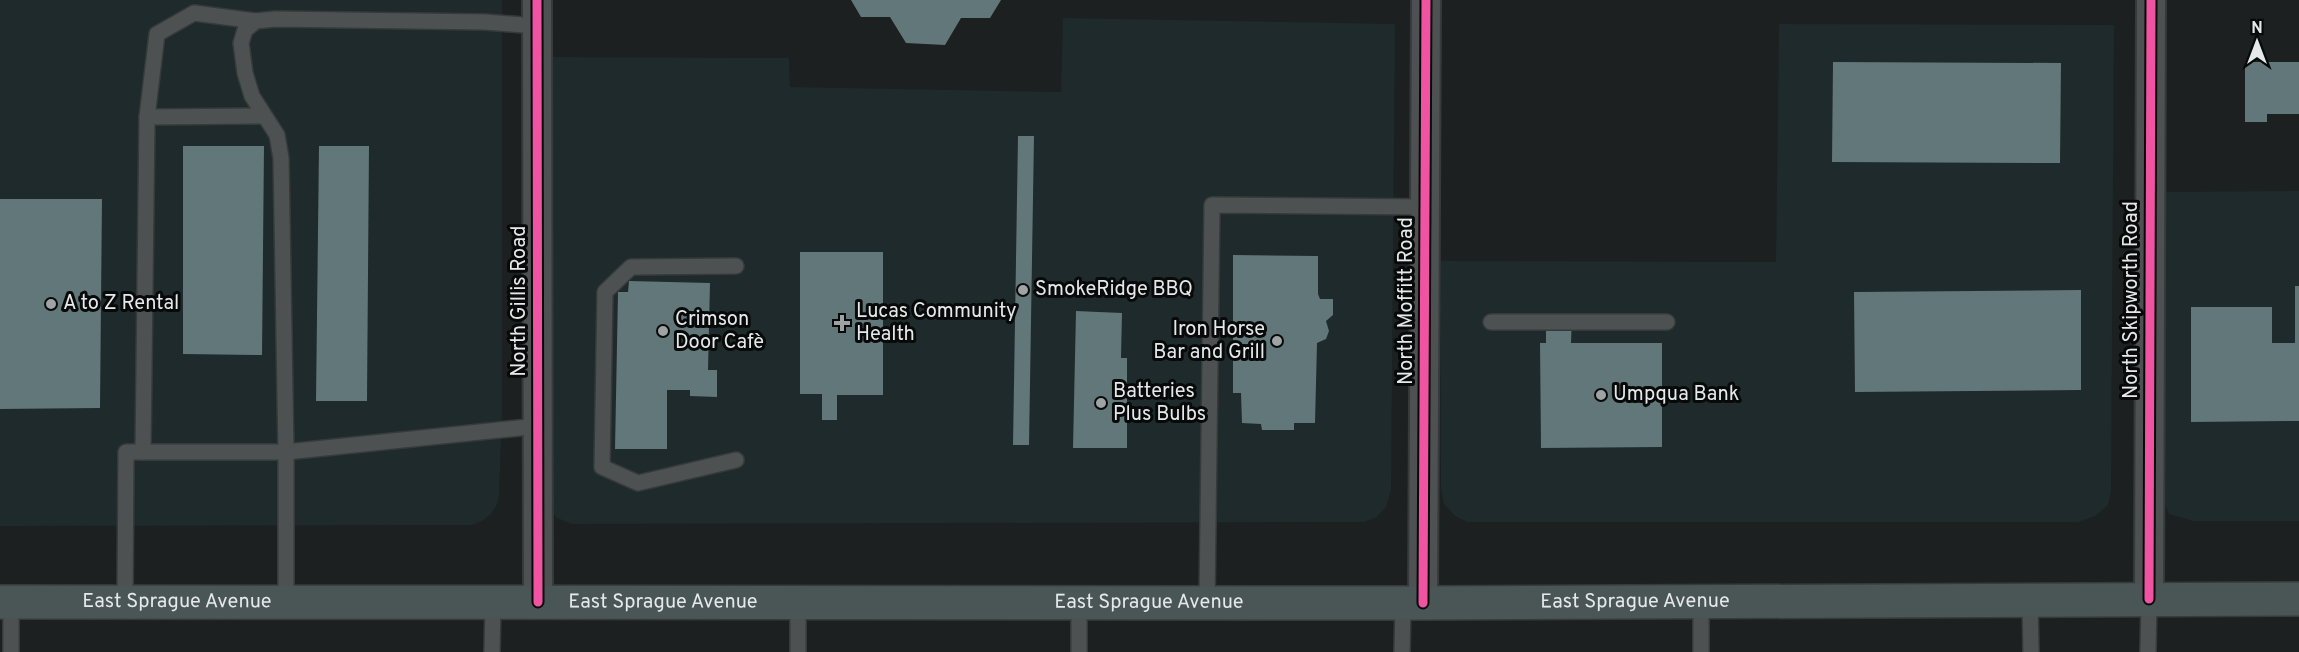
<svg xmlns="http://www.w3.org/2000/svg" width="2299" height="652" font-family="Overpass,sans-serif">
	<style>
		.built { fill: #1e2a2b }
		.building { fill: #627779 }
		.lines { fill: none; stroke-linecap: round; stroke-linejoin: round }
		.lane-casing { stroke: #373a3a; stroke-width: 18 }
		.street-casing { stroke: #373a3a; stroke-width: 32 }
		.primary-casing { stroke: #373a3a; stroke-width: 36 }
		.lane { stroke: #4e5151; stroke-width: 15 }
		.street { stroke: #4e5151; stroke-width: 28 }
		.primary { stroke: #4a5556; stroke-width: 33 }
		.cycleway-casing { stroke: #080a0a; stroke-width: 13 }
		.cycleway { stroke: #f153a3; stroke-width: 9 }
		.poi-dot { fill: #9fa3a3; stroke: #080a0a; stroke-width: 2 }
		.labels { text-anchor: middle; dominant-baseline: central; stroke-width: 6; stroke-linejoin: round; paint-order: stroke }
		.poi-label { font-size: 20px; fill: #e5e9e9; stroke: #080a0a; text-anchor: start }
		.street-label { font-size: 20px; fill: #e5e9e9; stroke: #080a0a }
	</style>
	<rect width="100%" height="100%" fill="#1c2021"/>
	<g class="built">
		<path d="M0,0H502V413L499,495L497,504L491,514L482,521L472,525H458L0,526Z"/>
		<path d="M1063,18L1395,24L1391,490L1386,507L1377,517L1364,522L572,524L557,518L548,508L545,57L789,58L790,87L1061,92Z"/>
		<path d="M1779,24L2114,25L2111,492L2108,505L2095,516L2078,522H1467L1455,516L1444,504L1441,489L1440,261L1776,262Z"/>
		<path d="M2299,191V521H2193L2169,514L2161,496V192Z"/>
	</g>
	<g class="building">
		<path d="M851,0H1001L990,18H961L945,45L906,43L890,17H861Z"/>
		<path d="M1833,62L2061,63L2060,163L1832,162Z"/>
		<path d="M2245,62H2299V114H2267V122H2245Z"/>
		<path d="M1018,136H1034L1029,445H1013Z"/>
		<path d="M183,146H264L262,355L183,354Z"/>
		<path d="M319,146H369L367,401H316Z"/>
		<path d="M0,199H102L100,408L0,409Z"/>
		<path d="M800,252H883V395H837V420H822V394H800Z"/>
		<path d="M1233,255L1318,256V294L1320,299H1333V315L1326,321L1329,331L1326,339L1317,343L1315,423H1294V430H1262L1261,424L1242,423L1241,393H1233Z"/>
		<path d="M629,281L710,283L708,370H717V397L690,396V390H667V449H615L618,292H628Z"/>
		<path d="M2295,286H2299V421L2191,422V307H2272V343H2295Z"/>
		<path d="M2081,290V390L1855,392L1854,292Z"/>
		<path d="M1076,311L1122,313L1121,358H1127V448H1073Z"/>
		<path d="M1546,314H1572L1571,343H1662V447L1541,448L1540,343H1546Z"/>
	</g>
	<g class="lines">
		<defs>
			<g id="lane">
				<path d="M537,26L485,22L275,19L256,21L245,30L241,43L245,73L252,96L277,135L281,158L286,452L538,426"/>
				<path d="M147,117L264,116"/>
				<path d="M1491,322H1667"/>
				<path d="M143,452L147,117L157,34L194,13L256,21"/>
				<path d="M736,460L638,483L602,467L605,292L631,267L736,266"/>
				<path d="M2030,600L2031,652"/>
				<path d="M1701,601V652"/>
				<path d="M125,602L126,452H286V602"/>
				<path d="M1079,602V652"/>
				<path d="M1207,603L1212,205L1425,207"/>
				<path d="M11,652V602"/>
				<path d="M492,652L493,602"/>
				<path d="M798,652V603"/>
				<path d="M1402,652L1403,603"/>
				<path d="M2148,652L2149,599"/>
			</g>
			<g id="street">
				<path d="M537,0L538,602"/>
				<path d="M2149,599L2151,0"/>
				<path d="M1423,603L1426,0"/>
			</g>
			<g id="primary">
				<path id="s1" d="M0,602L1423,603L2299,599"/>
			</g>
		</defs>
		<use href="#lane" class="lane-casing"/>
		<use href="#street" class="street-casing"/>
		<use href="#primary" class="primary-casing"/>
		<use href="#lane" class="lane"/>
		<use href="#street" class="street"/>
		<use href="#primary" class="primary"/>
		<defs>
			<g id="cycleway">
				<path d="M537,0L538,602"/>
				<path d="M2149,599L2151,0"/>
				<path d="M1423,603L1426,0"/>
			</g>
		</defs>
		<use href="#cycleway" class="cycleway-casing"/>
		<use href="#cycleway" class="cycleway"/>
	</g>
	<g class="poi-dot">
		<circle cx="1023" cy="290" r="6"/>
		<circle cx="51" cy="304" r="6"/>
		<path d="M839 314h6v6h6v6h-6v6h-6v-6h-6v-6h6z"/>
		<circle cx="663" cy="331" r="6"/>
		<circle cx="1277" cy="341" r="6"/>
		<circle cx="1601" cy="395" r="6"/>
		<circle cx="1101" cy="403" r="6"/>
	</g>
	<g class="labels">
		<g class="poi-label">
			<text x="1035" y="290">SmokeRidge BBQ</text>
			<text x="63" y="304">A to Z Rental</text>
			<text x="856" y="312">Lucas Community<tspan x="856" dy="23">Health</tspan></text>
			<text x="675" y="320">Crimson<tspan x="675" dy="23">Door Cafè</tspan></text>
			<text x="1265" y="330" text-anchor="end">Iron Horse<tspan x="1265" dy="23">Bar and Grill</tspan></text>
			<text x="1113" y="392">Batteries<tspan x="1113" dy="23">Plus Bulbs</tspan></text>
			<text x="1613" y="395">Umpqua Bank</text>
		</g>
		<g class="street-label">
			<text transform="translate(2132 300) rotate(-90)">North Skipworth Road</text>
			<text transform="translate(520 301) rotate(-90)">North Gillis Road</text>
			<text transform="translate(1407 301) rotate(-90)">North Moffitt Road</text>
			<text stroke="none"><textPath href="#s1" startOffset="177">East Sprague Avenue</textPath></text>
			<text stroke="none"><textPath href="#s1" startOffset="1635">East Sprague Avenue</textPath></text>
			<text stroke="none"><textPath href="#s1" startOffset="663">East Sprague Avenue</textPath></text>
			<text stroke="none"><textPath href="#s1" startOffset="1149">East Sprague Avenue</textPath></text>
		</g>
	</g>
	<g transform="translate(2257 42)" stroke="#080a0a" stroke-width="4.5" paint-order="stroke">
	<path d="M0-4.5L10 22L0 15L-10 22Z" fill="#e5e9e9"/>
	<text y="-9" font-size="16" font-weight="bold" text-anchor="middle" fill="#e5e9e9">N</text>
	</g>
</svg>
